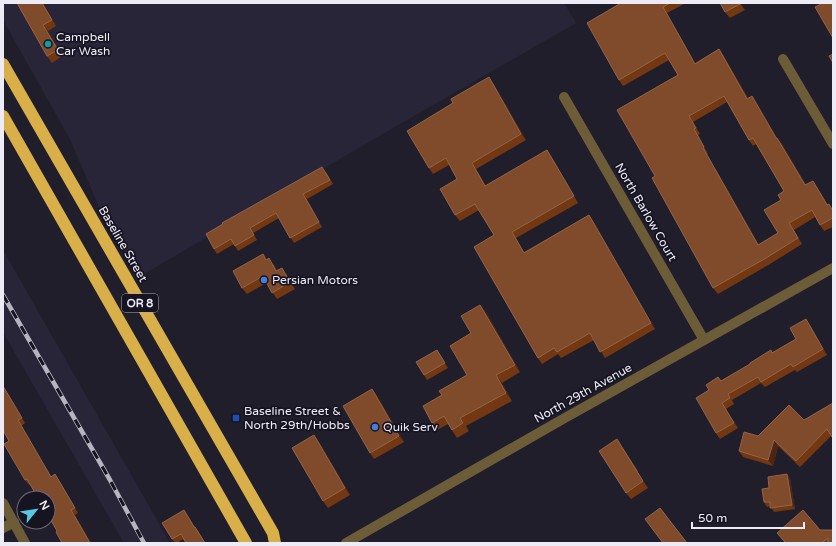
<svg xmlns="http://www.w3.org/2000/svg" width="836" height="546" font-family="'Varela Round',sans-serif">
	<style>
		.built { fill: #292539 }
		.lines { fill: none; stroke-linecap: round; stroke-linejoin: round }
		.street { stroke: #6c5c37; stroke-width: 10 }
		.highway { stroke: #d8af48; stroke-width: 12 }
		.rail-casing { stroke: #b5b4bf; stroke-width: 4.5 }
		.rail { stroke: #171422; stroke-width: 3; stroke-dasharray: 9; stroke-linecap: butt }
		.wall { fill: #733811; fill-rule: evenodd }
		.shaded-wall { fill: #4d2512 }
		.building { fill: #804b2a; stroke: #91644a; fill-rule: evenodd }
		.culture-dot { fill: #0f9aa8; stroke: #171422; stroke-width: 1.5 }
		.shop-dot { fill: #3f7fe0; stroke: #171422; stroke-width: 1.5 }
		.transit-dot { fill: #1a4fb4; stroke: #171422; stroke-width: 1.5 }
		.labels { text-anchor: middle; dominant-baseline: central; stroke-width: 3.5; stroke-linejoin: round; paint-order: stroke }
		.shield { fill: #171422; stroke: #adabb6; stroke-width: 1 }
		.shield-label { font-size: 11px; font-weight: bold; fill: #edecf6 }
		.poi-label { font-size: 12px; fill: #edecf6; stroke: #171422; text-anchor: start }
		.street-label { font-size: 12px; fill: #edecf6; stroke: #171422 }
	</style>
	<rect width="100%" height="100%" fill="#211e2c"/>
	<g class="built">
		<path d="M3,3H564L576,23L386,132L139,277L99,207L70,139L3,20Z"/>
		<path d="M3,250L170,543H124L3,332Z"/>
	</g>
	<g class="lines">
		<g class="street">
			<path d="M783,59L833,144"/>
			<path d="M564,97L704,340"/>
			<path d="M3,503L25,543"/>
			<path d="M3,528L14,522"/>
			<path d="M346,543L563,419L833,268"/>
		</g>
		<g class="highway">
			<path d="M3,64L273,533L275,543"/>
			<path d="M3,116L246,543"/>
		</g>
		<defs>
			<path id="rail" d="M3,295L110,480L144,543"/>
		</defs>
		<use href="#rail" class="rail-casing"/>
		<use href="#rail" class="rail"/>
	</g>
	<g class="wall">
		<path d="M17,3H43L56,26L48,31L62,56L52,63L47,56Z"/>
		<path d="M621,3H686L667,13L695,63L719,49L723,55L748,98L756,102L777,138L782,144L806,185L817,187L828,205L833,210V227L824,231L815,217L794,230L802,244L770,264L718,294L713,288L655,176L678,75L669,60L623,86L619,80ZM727,102L749,140L753,146L756,144L784,191L781,200L778,233L759,245L707,154H708L698,135L700,134L693,122Z"/>
		<path d="M740,3L745,10L730,18L725,12Z"/>
		<path d="M489,77L493,83L526,140L476,169L486,186L547,150L551,156L578,203L516,238L524,252L589,215L593,221L655,329L605,358L594,340L561,358L558,354L542,364L538,358L494,235L479,210L460,221L455,215L457,179L449,165L433,174L429,168L453,103Z"/>
		<path d="M326,172L333,184L307,199L322,227L294,243L279,218L253,233L257,240L238,251L234,244L217,254L214,249Z"/>
		<path d="M263,254L267,260L274,265L277,271L286,274L295,289L277,299L266,283L247,294L242,288Z"/>
		<path d="M486,312L520,372L502,383L512,401L466,426L469,431L457,438L448,424L437,430L432,423L442,395L467,375L471,333Z"/>
		<path d="M810,325L827,355L797,372L795,370L765,387L761,383L732,400L734,404L726,409L738,428L720,439L716,433L721,381L796,339Z"/>
		<path d="M437,350L448,368L427,380L424,375Z"/>
		<path d="M3,386L25,423L21,426L51,477L55,474L78,513L75,515L91,543H62L57,531L30,484L29,485L25,480L9,441Z"/>
		<path d="M372,389L377,396L404,442L374,459L370,453Z"/>
		<path d="M833,403V439L831,436L800,467L778,446L773,466L743,457L739,451L758,436L804,420Z"/>
		<path d="M617,439L638,471L637,472L648,488L631,499L626,493Z"/>
		<path d="M319,442L350,495L328,508L323,501Z"/>
		<path d="M787,474L790,479L795,509L774,512L770,506L767,507L764,502L769,488Z"/>
		<path d="M184,510L195,527L198,531L205,543H186L183,539L177,543H175L172,539Z"/>
		<path d="M820,530L833,543H785L777,533Z"/>
	</g>
	<g class="shaded-wall">
		<path d="M42,3H43L56,26L52,20Z"/>
		<path d="M663,7L667,13L699,70L695,64Z"/>
		<path d="M43,25L48,31L62,56L58,50Z"/>
		<path d="M719,49L723,55L751,105L747,99Z"/>
		<path d="M489,77L493,83L526,140L521,134Z"/>
		<path d="M752,96L756,102L780,144L776,138Z"/>
		<path d="M689,116L693,122L700,134L696,128Z"/>
		<path d="M694,129L698,135L708,154L704,147Z"/>
		<path d="M777,138L782,144L809,192L805,185Z"/>
		<path d="M703,148L707,154L762,251L758,245Z"/>
		<path d="M547,150L551,156L578,203L574,196Z"/>
		<path d="M472,163L476,169L490,192L485,186Z"/>
		<path d="M303,194L307,199L322,227L319,222Z"/>
		<path d="M589,215L593,221L655,329L651,323Z"/>
		<path d="M512,232L516,238L528,259L524,253Z"/>
		<path d="M282,268L286,274L295,289L290,282Z"/>
		<path d="M480,305L486,312L520,372L515,365Z"/>
		<path d="M806,319L810,325L827,355L823,349Z"/>
		<path d="M496,375L502,383L512,401L506,393Z"/>
		<path d="M3,386L6,390L25,423L22,418Z"/>
		<path d="M372,389L377,396L404,442L399,436Z"/>
		<path d="M722,403L726,409L738,428L734,423Z"/>
		<path d="M18,420L21,426L54,482L51,477Z"/>
		<path d="M314,435L319,442L350,495L345,488Z"/>
		<path d="M774,440L778,446L773,466L768,460Z"/>
		<path d="M55,474L59,480L78,513L75,508Z"/>
		<path d="M787,474L790,479L795,509L792,505Z"/>
		<path d="M71,510L75,515L91,543H90Z"/>
	</g>
	<g class="building">
		<path d="M17,3H42L52,20L43,25L58,50L47,56Z"/>
		<path d="M621,3H670L663,7L695,64L719,49L747,99L752,96L776,138H777L805,185L813,181L827,205L829,204L833,211V218L820,225L812,210L789,223L798,238L766,258L713,288L652,178L655,176L617,110L678,75L665,53L619,80L587,23ZM724,96L749,140L753,138L784,191L778,195L781,200L764,210L778,233L758,245L703,148L704,147L694,129L696,128L689,116Z"/>
		<path d="M720,3H740V4L725,12Z"/>
		<path d="M823,3H833V38L815,7Z"/>
		<path d="M833,54V63L829,56Z"/>
		<path d="M489,77L521,134L472,163L485,186L547,150L574,196L512,232L524,253L589,215L651,323L600,352L590,333L557,352L554,348L538,358L474,247L494,235L475,204L455,215L440,189L457,179L446,158L429,168L407,131L453,103L451,99Z"/>
		<path d="M322,167L330,180L303,194L319,222L290,238L276,213L250,228L254,235L235,246L231,239L214,249L206,234L223,224L222,223Z"/>
		<path d="M263,254L266,260L269,258L276,271L282,268L290,282L272,293L263,276L242,288L233,271Z"/>
		<path d="M480,305L515,365L496,375L506,393L460,418L463,423L452,430L444,416L432,423L423,406L442,395L439,391L467,375L450,346L471,333L461,316Z"/>
		<path d="M806,319L823,349L793,367L791,364L761,382L758,377L728,394L730,398L722,403L734,423L716,433L696,398L709,390L706,385L718,377L721,381L750,364V363L771,350L772,353L796,339L790,328Z"/>
		<path d="M437,350L445,363L424,375L416,362Z"/>
		<path d="M3,386L22,418L18,420L51,477L55,474L75,508L71,510L90,543H62L56,532L57,531L48,515V498H38L27,479L25,480L4,444L9,441L3,430Z"/>
		<path d="M372,389L399,436L370,453L343,406Z"/>
		<path d="M833,403V436L832,437L827,429L796,461L774,440L768,460L739,451L744,432L758,436L789,405L804,420Z"/>
		<path d="M314,435L345,488L323,501L292,448Z"/>
		<path d="M617,439L633,465L643,481L626,493L599,451Z"/>
		<path d="M787,474L792,505L770,508V502H764L762,489L769,488L768,477Z"/>
		<path d="M660,508L687,543H663L645,519Z"/>
		<path d="M184,510L194,527H195L205,543H186L181,534L172,539L162,523Z"/>
		<path d="M803,510L820,530H833V543H828V538L822,543H786L777,533Z"/>
	</g>
	<circle class="culture-dot" cx="48" cy="44" r="4"/>
	<g class="shop-dot">
		<circle cx="264" cy="280" r="4"/>
		<circle cx="375" cy="427" r="4"/>
	</g>
	<rect class="transit-dot" x="232" y="414" width="8" height="8" rx="2"/>
	<g class="labels">
		<rect class="shield" x="122" y="294" width="36" height="18" rx="3"/>
		<g class="shield-label">
			<text x="140" y="303">OR 8</text>
		</g>
		<g class="poi-label">
			<text x="56" y="37">Campbell<tspan x="56" dy="14">Car Wash</tspan></text>
			<text x="272" y="280">Persian Motors</text>
			<text x="244" y="411">Baseline Street &amp;<tspan x="244" dy="14">North 29th/Hobbs</tspan></text>
			<text x="383" y="427">Quik Serv</text>
		</g>
		<g class="street-label">
			<text transform="translate(646 212) rotate(60)">North Barlow Court</text>
			<text transform="translate(123 244) rotate(60)">Baseline Street</text>
			<text transform="translate(583 393) rotate(-29)">North 29th Avenue</text>
		</g>
	</g>
	<rect width="836" height="546" fill="none" stroke="#edecf6" stroke-width="8"/>
	<g transform="translate(36 510) rotate(60)"><circle r="19" fill="#171422" stroke="#6d6a77"/>
	<path d="M0-3L7 15L0 10L-7 15Z" fill="#57c9e2"/>
	<text y="-6" font-size="11" font-weight="bold" text-anchor="middle" fill="#edecf6">N</text>
	</g>
	<path d="M692 522v6h112v-6" fill="none" stroke="#edecf6" stroke-width="2"/>
	<text x="698" y="522" font-size="12" fill="#edecf6" stroke="#171422" stroke-width="3" paint-order="stroke">50 m</text>
</svg>
